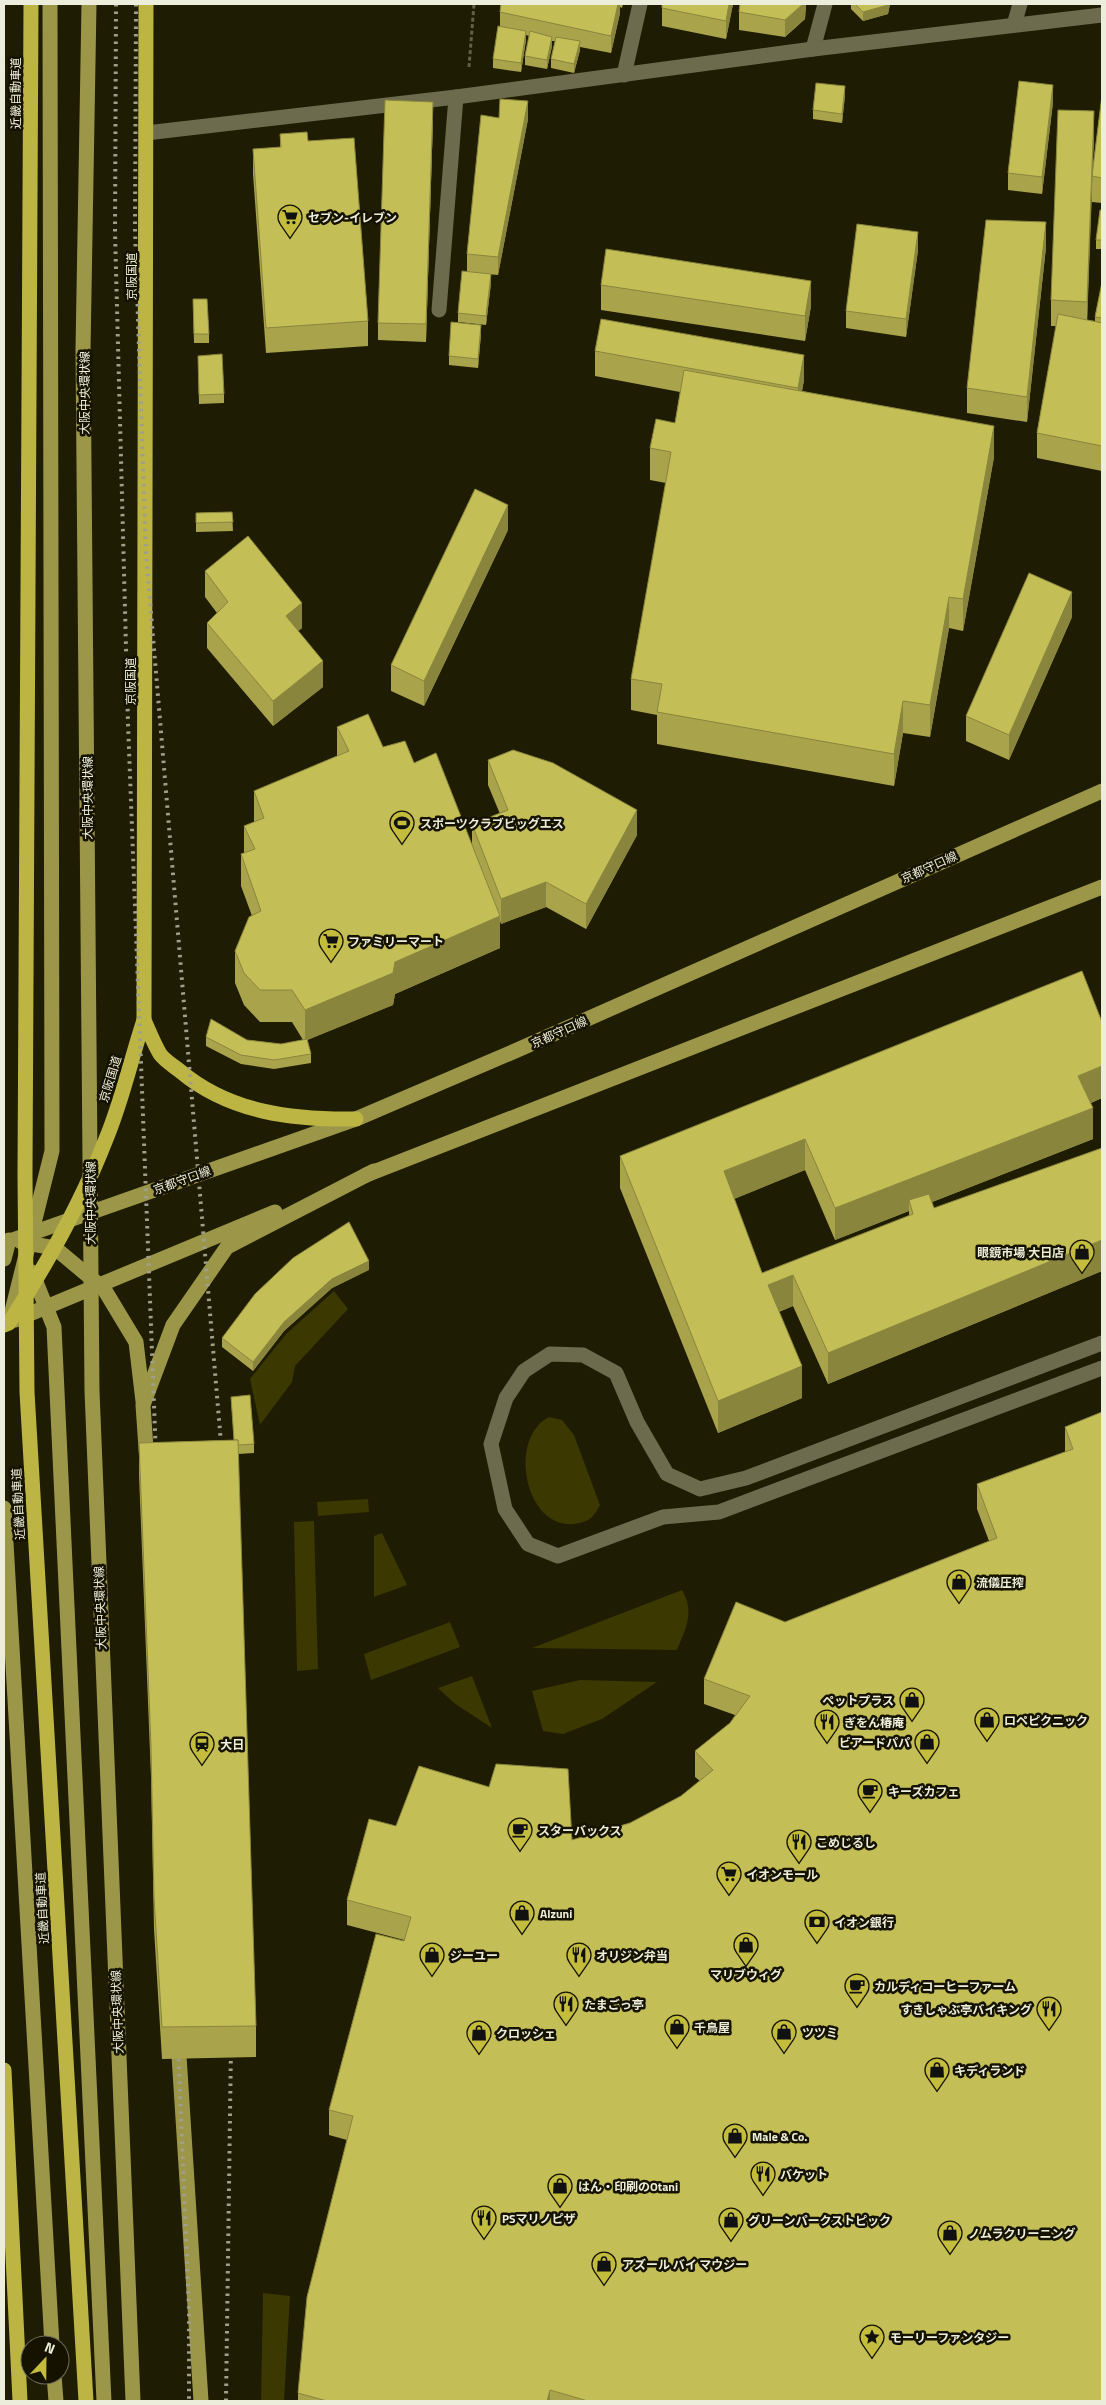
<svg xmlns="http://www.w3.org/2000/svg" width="1106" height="2405" font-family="'Titillium Web','Noto Sans JP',sans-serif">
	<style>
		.green { fill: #3b3802 }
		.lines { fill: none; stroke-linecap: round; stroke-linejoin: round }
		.path { stroke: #626049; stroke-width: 3; stroke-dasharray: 4 2.5; stroke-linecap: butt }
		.lane { stroke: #6c6b4d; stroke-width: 15 }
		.street { stroke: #6c6b4d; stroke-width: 15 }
		.secondary { stroke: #6c6b4d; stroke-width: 15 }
		.primary { stroke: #9c9748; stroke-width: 15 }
		.highway { stroke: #bcb544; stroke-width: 15 }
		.rail { stroke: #a09f8b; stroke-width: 4; stroke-dasharray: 2.5 5; stroke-linecap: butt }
		.wall { fill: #a9a34b; fill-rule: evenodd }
		.shaded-wall { fill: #89853d }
		.building { fill: #c4be57; stroke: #89853d }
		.labels { text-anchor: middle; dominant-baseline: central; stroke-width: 5; stroke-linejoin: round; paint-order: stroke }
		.street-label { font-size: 12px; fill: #ededdc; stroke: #151300 }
		.poi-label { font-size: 12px; font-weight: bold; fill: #ededdc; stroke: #151300; text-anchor: start }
	</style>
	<rect width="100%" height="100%" fill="#1e1c02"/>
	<g class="green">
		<path d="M334,1291L348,1309L295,1366L292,1382L260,1425L250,1379L286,1334Z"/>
		<path d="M549,1417L562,1420L574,1435L600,1505C593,1518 589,1522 574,1524C525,1530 507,1438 549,1417Z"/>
		<path d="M368,1499L369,1512L318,1516L317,1502Z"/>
		<path d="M314,1521L318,1669L297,1671L294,1522Z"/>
		<path d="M382,1533L407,1585L374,1597V1536Z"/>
		<path d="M682,1590C695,1612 686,1628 677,1650L532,1648Z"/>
		<path d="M450,1622L460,1647L371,1680L364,1654Z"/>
		<path d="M472,1676L492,1728L454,1703L438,1688Z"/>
		<path d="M580,1680L657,1682L602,1719L563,1734L543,1731L532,1691Z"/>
		<path d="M263,2293L290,2296L284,2401H261Z"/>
	</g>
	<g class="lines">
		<path class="path" d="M469,67L474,4"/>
		<g class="lane">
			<path d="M1014,25L1020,4"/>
			<path d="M439,310L456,97"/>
		</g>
		<g class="street">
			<path d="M813,49L825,4"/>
			<path d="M624,75L640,4"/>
			<path d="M146,133L456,97L813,49L1102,15"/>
		</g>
		<path class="secondary" d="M1102,1343L746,1478L700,1489L667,1474L637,1422L616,1373L583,1355L550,1354L524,1371L506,1398L491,1444L505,1509L528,1544L558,1556L663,1517L719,1512L1102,1368"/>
		<g class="primary">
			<path d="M89,4L83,350L92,1391L133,2401"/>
			<path d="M366,1175L1102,887"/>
			<path d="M21,1242L55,1248L104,1289L136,1342L143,1401"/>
			<path d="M4,1243L356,1119L515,1051L1102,791"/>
			<path d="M4,1259L9,1240"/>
			<path d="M32,1272L54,1327L104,2401"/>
			<path d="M10,1319L52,1151L50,4"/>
			<path d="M15,1320L275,1212"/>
			<path d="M147,1463L143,1405L173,1325L227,1247L374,1171"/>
			<path d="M4,1508L52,2345"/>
			<path d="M178,2040L201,2401"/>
			<path d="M54,2375L56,2401"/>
		</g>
		<g class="highway">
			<path d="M31,4L25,1175L27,1392L86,2401"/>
			<path d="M144,1020C149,1031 154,1044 160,1054C165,1061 174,1066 180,1071C230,1113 293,1120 356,1119"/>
			<path d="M4,1325L9,1323C47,1264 81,1204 106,1139C122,1101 131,1059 144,1020L146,4"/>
			<path d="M4,2070L20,2401"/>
		</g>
		<g class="rail">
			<path d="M116,4L115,232L128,723L156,1457"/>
			<path d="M136,4L135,230L146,554L222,1455"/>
			<path d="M178,2044L189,2310V2401"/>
			<path d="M226,2401L231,2045"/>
		</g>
	</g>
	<g class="wall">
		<path d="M501,4H623L622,8L620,7V13L611,53L580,47V50L574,73L551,68V59L555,41H552V46L547,69L525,65V56L529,36L526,35V40L521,72L493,68V59L500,27V12Z"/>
		<path d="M662,4H733L726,39L662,26Z"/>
		<path d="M740,4H808H806L805,19L785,37L739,30V12Z"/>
		<path d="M851,4H890L888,14L863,21L851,9Z"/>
		<path d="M845,95L842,123L813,119V110Z"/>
		<path d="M1102,95V203L1092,202V184L1087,320L1095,321V317L1102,282V471L1037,458V433L1056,326H1051V300L1094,136L1092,173Z"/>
		<path d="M1053,102L1042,194L1008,190V173Z"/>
		<path d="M499,118L528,119L498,275L477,273L491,283L486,325L458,322V313L467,272V254Z"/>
		<path d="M433,120L426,342L378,340V323Z"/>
		<path d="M280,134L368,321V346L266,353L253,174V149L280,148Z"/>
		<path d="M1102,210V249H1096V240Z"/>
		<path d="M1046,247L1027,422L967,413V388Z"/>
		<path d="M918,250L906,337L846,328V311Z"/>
		<path d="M601,285L811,306L805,341L601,310Z"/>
		<path d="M193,299L209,334V343H194Z"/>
		<path d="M481,334L478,368L449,365V356Z"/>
		<path d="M595,351L804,380L802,391L994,457L963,631L949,628L930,737L903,733L894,786L657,744V715L631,710V679L666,483L650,480V448L675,423L680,392L595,376Z"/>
		<path d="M198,356L224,394V403L199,404Z"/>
		<path d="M232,512L233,531L196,532V513Z"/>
		<path d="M508,530L424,706L391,691V665Z"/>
		<path d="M205,571L302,628L298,631L323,687L273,726L207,648V623L217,613L205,597Z"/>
		<path d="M1072,617L1009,760L966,741V716Z"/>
		<path d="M337,727L383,747L414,763L472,845V824L500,814L488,785V760L637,835L586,929L546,907L501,924L500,921V948L395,994L393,1005L307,1040L311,1054V1063L274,1069L241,1064L206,1046V1037L247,1040L281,1044L303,1040L292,1022H260L244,1005L235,983V951L252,916L241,886V854L244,853V826L254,822V791L337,756Z"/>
		<path d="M1102,1022V1098L1091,1103L1093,1139L932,1202L934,1208L1102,1148V1271L828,1384L793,1306L779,1312L802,1398L718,1433L620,1188V1156ZM805,1170L835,1240L909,1211V1216L762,1273L734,1199Z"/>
		<path d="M369,1270L332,1288L284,1331L253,1371L222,1347V1338Z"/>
		<path d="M231,1397L254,1444V1453L238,1454L256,2026V2057L162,2059L154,1929L151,1777L139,1475V1443L234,1440Z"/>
		<path d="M1102,1412V2401H298V2393L347,2140L329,2135V2110L404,1940L347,1925V1900L396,1826L572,1840L630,1823L681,1796L700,1781L695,1777V1751L730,1723L735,1715L704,1704V1679L785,1622L989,1541L977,1509V1484L1065,1452V1427Z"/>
	</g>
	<g class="shaded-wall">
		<path d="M618,4H620V13L611,53V36Z"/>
		<path d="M729,4H733L726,39V21Z"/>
		<path d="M803,4H806L805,19L785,37V20Z"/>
		<path d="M888,4H890L888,14L863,21V12Z"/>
		<path d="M526,31V40L521,72V63Z"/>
		<path d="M552,37V46L547,69V60Z"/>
		<path d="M580,41V50L574,73V64Z"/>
		<path d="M1053,85V102L1042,194V177Z"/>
		<path d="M845,86V95L842,123V114Z"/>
		<path d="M528,101V119L498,275V257Z"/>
		<path d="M433,102V120L426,342V324Z"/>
		<path d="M1094,111V136L1087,327V302Z"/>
		<path d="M1046,222V247L1027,422V397Z"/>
		<path d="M918,232V250L906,337V319Z"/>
		<path d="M491,274V283L486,325V316Z"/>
		<path d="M811,281V306L805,341V316Z"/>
		<path d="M481,325V334L478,368V359Z"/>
		<path d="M804,355V380L798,413V388Z"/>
		<path d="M994,426V457L963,631V599Z"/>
		<path d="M508,505V530L424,706V681Z"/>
		<path d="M1072,592V617L1009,760V735Z"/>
		<path d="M949,597V628L930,737V705Z"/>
		<path d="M302,603V628L286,641V616Z"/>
		<path d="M323,661V687L273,726V701Z"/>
		<path d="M903,701V733L894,786V754Z"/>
		<path d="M637,810V835L586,929V904Z"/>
		<path d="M546,882V907L501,924V899Z"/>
		<path d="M500,916V948L395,994L393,1005L305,1041V1010L395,962Z"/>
		<path d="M1102,1066V1098L1078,1108V1076Z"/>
		<path d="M1093,1108V1139L912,1210L909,1200V1211L835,1240V1208Z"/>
		<path d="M805,1139V1170L724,1203V1171Z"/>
		<path d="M1102,1240V1271L828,1384V1353Z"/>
		<path d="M369,1261V1270L332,1288L284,1331L253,1371V1362L284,1322L332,1279Z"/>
		<path d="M793,1275V1306L768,1316V1285Z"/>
		<path d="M802,1366V1398L718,1433V1401Z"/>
		<path d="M550,2390V2401H547Z"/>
	</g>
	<g class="building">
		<path d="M501,4H618L611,36L500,12Z"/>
		<path d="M662,4H729L726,21L662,8Z"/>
		<path d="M740,4H803L785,20L739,12Z"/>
		<path d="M855,4H888V5L863,12Z"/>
		<path d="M498,26L526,31L521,63L493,59Z"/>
		<path d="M530,31L552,37L547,60L525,56Z"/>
		<path d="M556,37L580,41L574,64L551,59Z"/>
		<path d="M1019,81L1053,85L1042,177L1008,173Z"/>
		<path d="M816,83L845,86L842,114L813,110Z"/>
		<path d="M1102,95V178L1092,176Z"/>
		<path d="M500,99L528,101L498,257L467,254L481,115L499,118Z"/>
		<path d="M385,100L433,102L426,324L378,323Z"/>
		<path d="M1058,110L1094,111L1087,302L1051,300Z"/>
		<path d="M307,132L308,141L354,138L368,321L266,328L253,149L281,147L280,134Z"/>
		<path d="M1100,210H1102V240H1096Z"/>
		<path d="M986,220L1046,222L1027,397L967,388Z"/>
		<path d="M857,224L918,232L906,319L846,311Z"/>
		<path d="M606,249L811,281L805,316L601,285Z"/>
		<path d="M462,271L491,274L486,316L458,313Z"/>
		<path d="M1102,282V318L1095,317Z"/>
		<path d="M193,299H207L209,334H194Z"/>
		<path d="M1058,314L1102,323V446L1037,433Z"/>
		<path d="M601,319L804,355L798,388L595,351Z"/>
		<path d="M451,322L481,325L478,359L449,356Z"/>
		<path d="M222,354L224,394L199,395L198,356Z"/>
		<path d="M684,370L994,426L963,599L949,597L930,705L903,701L894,754L657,712L662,684L631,679L671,452L650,448L656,419L675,423Z"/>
		<path d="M475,489L508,505L424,681L391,665Z"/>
		<path d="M232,512L233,522L196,523V513Z"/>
		<path d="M248,536L302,603L286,616L323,661L273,701L207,623L228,602L205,571Z"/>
		<path d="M1029,573L1072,592L1009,735L966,716Z"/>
		<path d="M368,714L383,747L405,741L414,763L436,753L500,916L395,962L393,973L305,1010L292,990H260L244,973L235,951L249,917L261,911L241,854L255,849L244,826L264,818L254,791L349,751L337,727Z"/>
		<path d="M513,750L553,763L637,810L586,904L546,882L501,899L472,824L508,810L488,760Z"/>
		<path d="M1082,971L1102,1022V1066L1078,1076L1093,1108L835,1208L805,1139L724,1171L762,1273L913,1214L909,1200L929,1194L934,1208L1102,1148V1240L828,1353L793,1275L768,1285L802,1366L718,1401L620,1156Z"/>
		<path d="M211,1019L247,1040L281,1044L307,1039L311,1054L274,1060L241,1055L206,1037Z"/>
		<path d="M349,1222L369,1261L332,1279L284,1322L253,1362L222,1338L255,1294L293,1258Z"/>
		<path d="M250,1395L254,1444L238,1445V1440H234L231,1397Z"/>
		<path d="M1102,1412V2401H588L550,2390L547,2401H327L298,2393L307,2297L353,2116L329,2110L376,1934L404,1941L411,1917L347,1900L369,1819L396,1826L419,1766L489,1787L496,1764L568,1769L572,1840L630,1823L681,1796L713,1770L695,1751L730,1723L750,1696L704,1679L736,1602L785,1622L997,1538L977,1484L1073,1449L1065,1427Z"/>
		<path d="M238,1440L256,2026L162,2027L154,1897L151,1746L139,1443Z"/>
	</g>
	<defs>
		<symbol id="supermarket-pin" viewBox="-11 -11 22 30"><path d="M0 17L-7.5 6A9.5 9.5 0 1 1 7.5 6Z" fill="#c4bc3d" stroke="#151300"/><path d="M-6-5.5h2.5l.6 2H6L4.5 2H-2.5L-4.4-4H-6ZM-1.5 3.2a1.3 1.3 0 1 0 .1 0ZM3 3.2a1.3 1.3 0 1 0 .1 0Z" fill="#111"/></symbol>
		<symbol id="stadium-pin" viewBox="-11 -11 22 30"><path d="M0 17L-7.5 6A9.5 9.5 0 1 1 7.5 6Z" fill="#c4bc3d" stroke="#151300"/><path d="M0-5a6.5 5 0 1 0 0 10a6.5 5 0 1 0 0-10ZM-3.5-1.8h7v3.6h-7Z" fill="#111"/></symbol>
		<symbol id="shop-pin" viewBox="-11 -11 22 30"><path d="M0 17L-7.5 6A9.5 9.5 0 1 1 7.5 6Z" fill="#c4bc3d" stroke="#151300"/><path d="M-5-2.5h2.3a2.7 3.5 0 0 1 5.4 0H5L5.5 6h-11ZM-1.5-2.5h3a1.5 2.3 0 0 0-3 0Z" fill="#111"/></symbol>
		<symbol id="restaurant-pin" viewBox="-11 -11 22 30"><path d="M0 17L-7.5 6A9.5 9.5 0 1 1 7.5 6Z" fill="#c4bc3d" stroke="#151300"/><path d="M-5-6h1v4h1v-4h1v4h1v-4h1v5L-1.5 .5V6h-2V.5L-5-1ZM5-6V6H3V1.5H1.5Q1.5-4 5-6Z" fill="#111"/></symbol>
		<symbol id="station-pin" viewBox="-11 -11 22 30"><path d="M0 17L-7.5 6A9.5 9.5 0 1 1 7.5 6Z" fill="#c4bc3d" stroke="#151300"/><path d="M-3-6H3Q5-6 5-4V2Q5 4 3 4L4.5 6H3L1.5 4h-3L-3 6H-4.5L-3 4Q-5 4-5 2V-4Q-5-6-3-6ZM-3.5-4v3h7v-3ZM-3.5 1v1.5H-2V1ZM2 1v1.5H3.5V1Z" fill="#111"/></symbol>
		<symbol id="cafe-pin" viewBox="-11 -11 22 30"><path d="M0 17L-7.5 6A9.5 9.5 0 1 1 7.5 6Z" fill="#c4bc3d" stroke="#151300"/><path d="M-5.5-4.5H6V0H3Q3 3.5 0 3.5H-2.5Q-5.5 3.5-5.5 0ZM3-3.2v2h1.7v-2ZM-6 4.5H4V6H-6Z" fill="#111"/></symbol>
		<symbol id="bank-pin" viewBox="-11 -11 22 30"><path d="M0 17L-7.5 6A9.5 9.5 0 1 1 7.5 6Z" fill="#c4bc3d" stroke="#151300"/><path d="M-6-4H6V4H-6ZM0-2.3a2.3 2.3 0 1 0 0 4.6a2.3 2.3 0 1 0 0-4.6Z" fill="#111"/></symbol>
		<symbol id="sight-pin" viewBox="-11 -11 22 30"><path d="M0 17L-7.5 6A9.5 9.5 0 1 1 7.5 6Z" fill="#c4bc3d" stroke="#151300"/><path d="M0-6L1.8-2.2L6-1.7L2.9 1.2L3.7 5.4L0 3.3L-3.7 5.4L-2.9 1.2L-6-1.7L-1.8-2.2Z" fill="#111"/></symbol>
	</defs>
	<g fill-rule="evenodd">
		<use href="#supermarket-pin" x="276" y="203" width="28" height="38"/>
		<use href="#stadium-pin" x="388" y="809" width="28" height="38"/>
		<use href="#supermarket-pin" x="317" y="927" width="28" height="38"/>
		<use href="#shop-pin" x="1068" y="1238" width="28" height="38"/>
		<use href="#shop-pin" x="945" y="1568" width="28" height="38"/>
		<use href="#shop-pin" x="898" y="1686" width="28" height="38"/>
		<use href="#shop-pin" x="973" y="1706" width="28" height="38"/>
		<use href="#restaurant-pin" x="813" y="1708" width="28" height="38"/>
		<use href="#shop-pin" x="913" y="1728" width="28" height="38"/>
		<use href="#station-pin" x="188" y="1730" width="28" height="38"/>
		<use href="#cafe-pin" x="856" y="1777" width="28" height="38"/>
		<use href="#cafe-pin" x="506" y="1816" width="28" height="38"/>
		<use href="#restaurant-pin" x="785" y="1828" width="28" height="38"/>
		<use href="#supermarket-pin" x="715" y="1860" width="28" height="38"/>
		<use href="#shop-pin" x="508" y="1899" width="28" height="38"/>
		<use href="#bank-pin" x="803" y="1908" width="28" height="38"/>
		<use href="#shop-pin" x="732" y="1931" width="28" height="38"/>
		<use href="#shop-pin" x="418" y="1941" width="28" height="38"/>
		<use href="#restaurant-pin" x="565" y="1941" width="28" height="38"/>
		<use href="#cafe-pin" x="843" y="1972" width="28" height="38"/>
		<use href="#restaurant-pin" x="552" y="1990" width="28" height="38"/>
		<use href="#restaurant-pin" x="1035" y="1995" width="28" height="38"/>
		<use href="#shop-pin" x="663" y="2013" width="28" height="38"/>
		<use href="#shop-pin" x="770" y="2018" width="28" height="38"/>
		<use href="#shop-pin" x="465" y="2019" width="28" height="38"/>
		<use href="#shop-pin" x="923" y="2056" width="28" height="38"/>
		<use href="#shop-pin" x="721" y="2122" width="28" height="38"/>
		<use href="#restaurant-pin" x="749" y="2160" width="28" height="38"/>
		<use href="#shop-pin" x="546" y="2172" width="28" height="38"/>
		<use href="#restaurant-pin" x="470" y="2204" width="28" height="38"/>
		<use href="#shop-pin" x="717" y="2206" width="28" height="38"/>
		<use href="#shop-pin" x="936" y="2219" width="28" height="38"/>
		<use href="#shop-pin" x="590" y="2250" width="28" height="38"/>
		<use href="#sight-pin" x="858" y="2323" width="28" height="38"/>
	</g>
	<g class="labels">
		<g class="street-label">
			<text transform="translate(15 93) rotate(-90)">近畿自動車道</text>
			<text transform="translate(131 276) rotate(-90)">京阪国道</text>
			<text transform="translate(84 393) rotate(-90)">大阪中央環状線</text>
			<text transform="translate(130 681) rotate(-90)">京阪国道</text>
			<text transform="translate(87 798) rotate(-90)">大阪中央環状線</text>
			<text transform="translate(929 867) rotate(-24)">京都守口線</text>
			<text transform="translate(559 1032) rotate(-24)">京都守口線</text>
			<text transform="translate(110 1079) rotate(-73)">京阪国道</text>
			<text transform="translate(182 1180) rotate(-20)">京都守口線</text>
			<text transform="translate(90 1203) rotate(-90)">大阪中央環状線</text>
			<text transform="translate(18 1504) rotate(-93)">近畿自動車道</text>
			<text transform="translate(100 1608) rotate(-92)">大阪中央環状線</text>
			<text transform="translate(42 1908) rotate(-93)">近畿自動車道</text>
			<text transform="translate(117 2012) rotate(-92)">大阪中央環状線</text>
		</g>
		<g class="poi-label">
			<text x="308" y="217">セブン-イレブン</text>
			<text x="420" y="823">スポーツクラブビッグエス</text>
			<text x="348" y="941">ファミリーマート</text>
			<text x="1064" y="1252" text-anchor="end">眼鏡市場 大日店</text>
			<text x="976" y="1582">流儀圧搾</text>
			<text x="894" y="1700" text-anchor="end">ペットプラス</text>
			<text x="1004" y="1720">ロペピクニック</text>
			<text x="844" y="1722">ぎをん椿庵</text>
			<text x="910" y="1742" text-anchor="end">ビアードパパ</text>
			<text x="220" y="1744">大日</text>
			<text x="888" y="1791">キーズカフェ</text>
			<text x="538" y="1830">スターバックス</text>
			<text x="816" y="1842">こめじるし</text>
			<text x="746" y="1874">イオンモール</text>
			<text x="540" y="1913">Alzuni</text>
			<text x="834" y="1922">イオン銀行</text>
			<text x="450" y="1955">ジーユー</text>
			<text x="596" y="1955">オリジン弁当</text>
			<text x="746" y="1974" text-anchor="middle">マリブウィグ</text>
			<text x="874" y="1986">カルディコーヒーファーム</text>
			<text x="584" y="2004">たまごっ亭</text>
			<text x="1032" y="2009" text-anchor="end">すきしゃぶ亭バイキング</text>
			<text x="694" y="2027">千鳥屋</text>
			<text x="802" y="2032">ツツミ</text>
			<text x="496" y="2033">クロッシェ</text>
			<text x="954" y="2070">キディランド</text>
			<text x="752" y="2136">Male &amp; Co.</text>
			<text x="780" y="2174">バケット</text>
			<text x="578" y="2186">はん・印刷のOtani</text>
			<text x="502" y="2218">PSマリノピザ</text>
			<text x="748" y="2220">グリーンパークストピック</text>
			<text x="968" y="2233">ノムラクリーニング</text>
			<text x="622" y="2264">アズール バイ マウジー</text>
			<text x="890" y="2337">モーリーファンタジー</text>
		</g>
	</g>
	<rect width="1106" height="2405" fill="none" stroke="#ededdc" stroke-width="10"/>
	<g transform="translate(45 2360) rotate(22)"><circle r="24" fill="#151300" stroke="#6b6a58"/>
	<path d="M0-4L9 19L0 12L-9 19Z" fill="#c4bc3d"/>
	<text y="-8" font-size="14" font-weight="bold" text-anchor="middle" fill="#ededdc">N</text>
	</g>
</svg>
